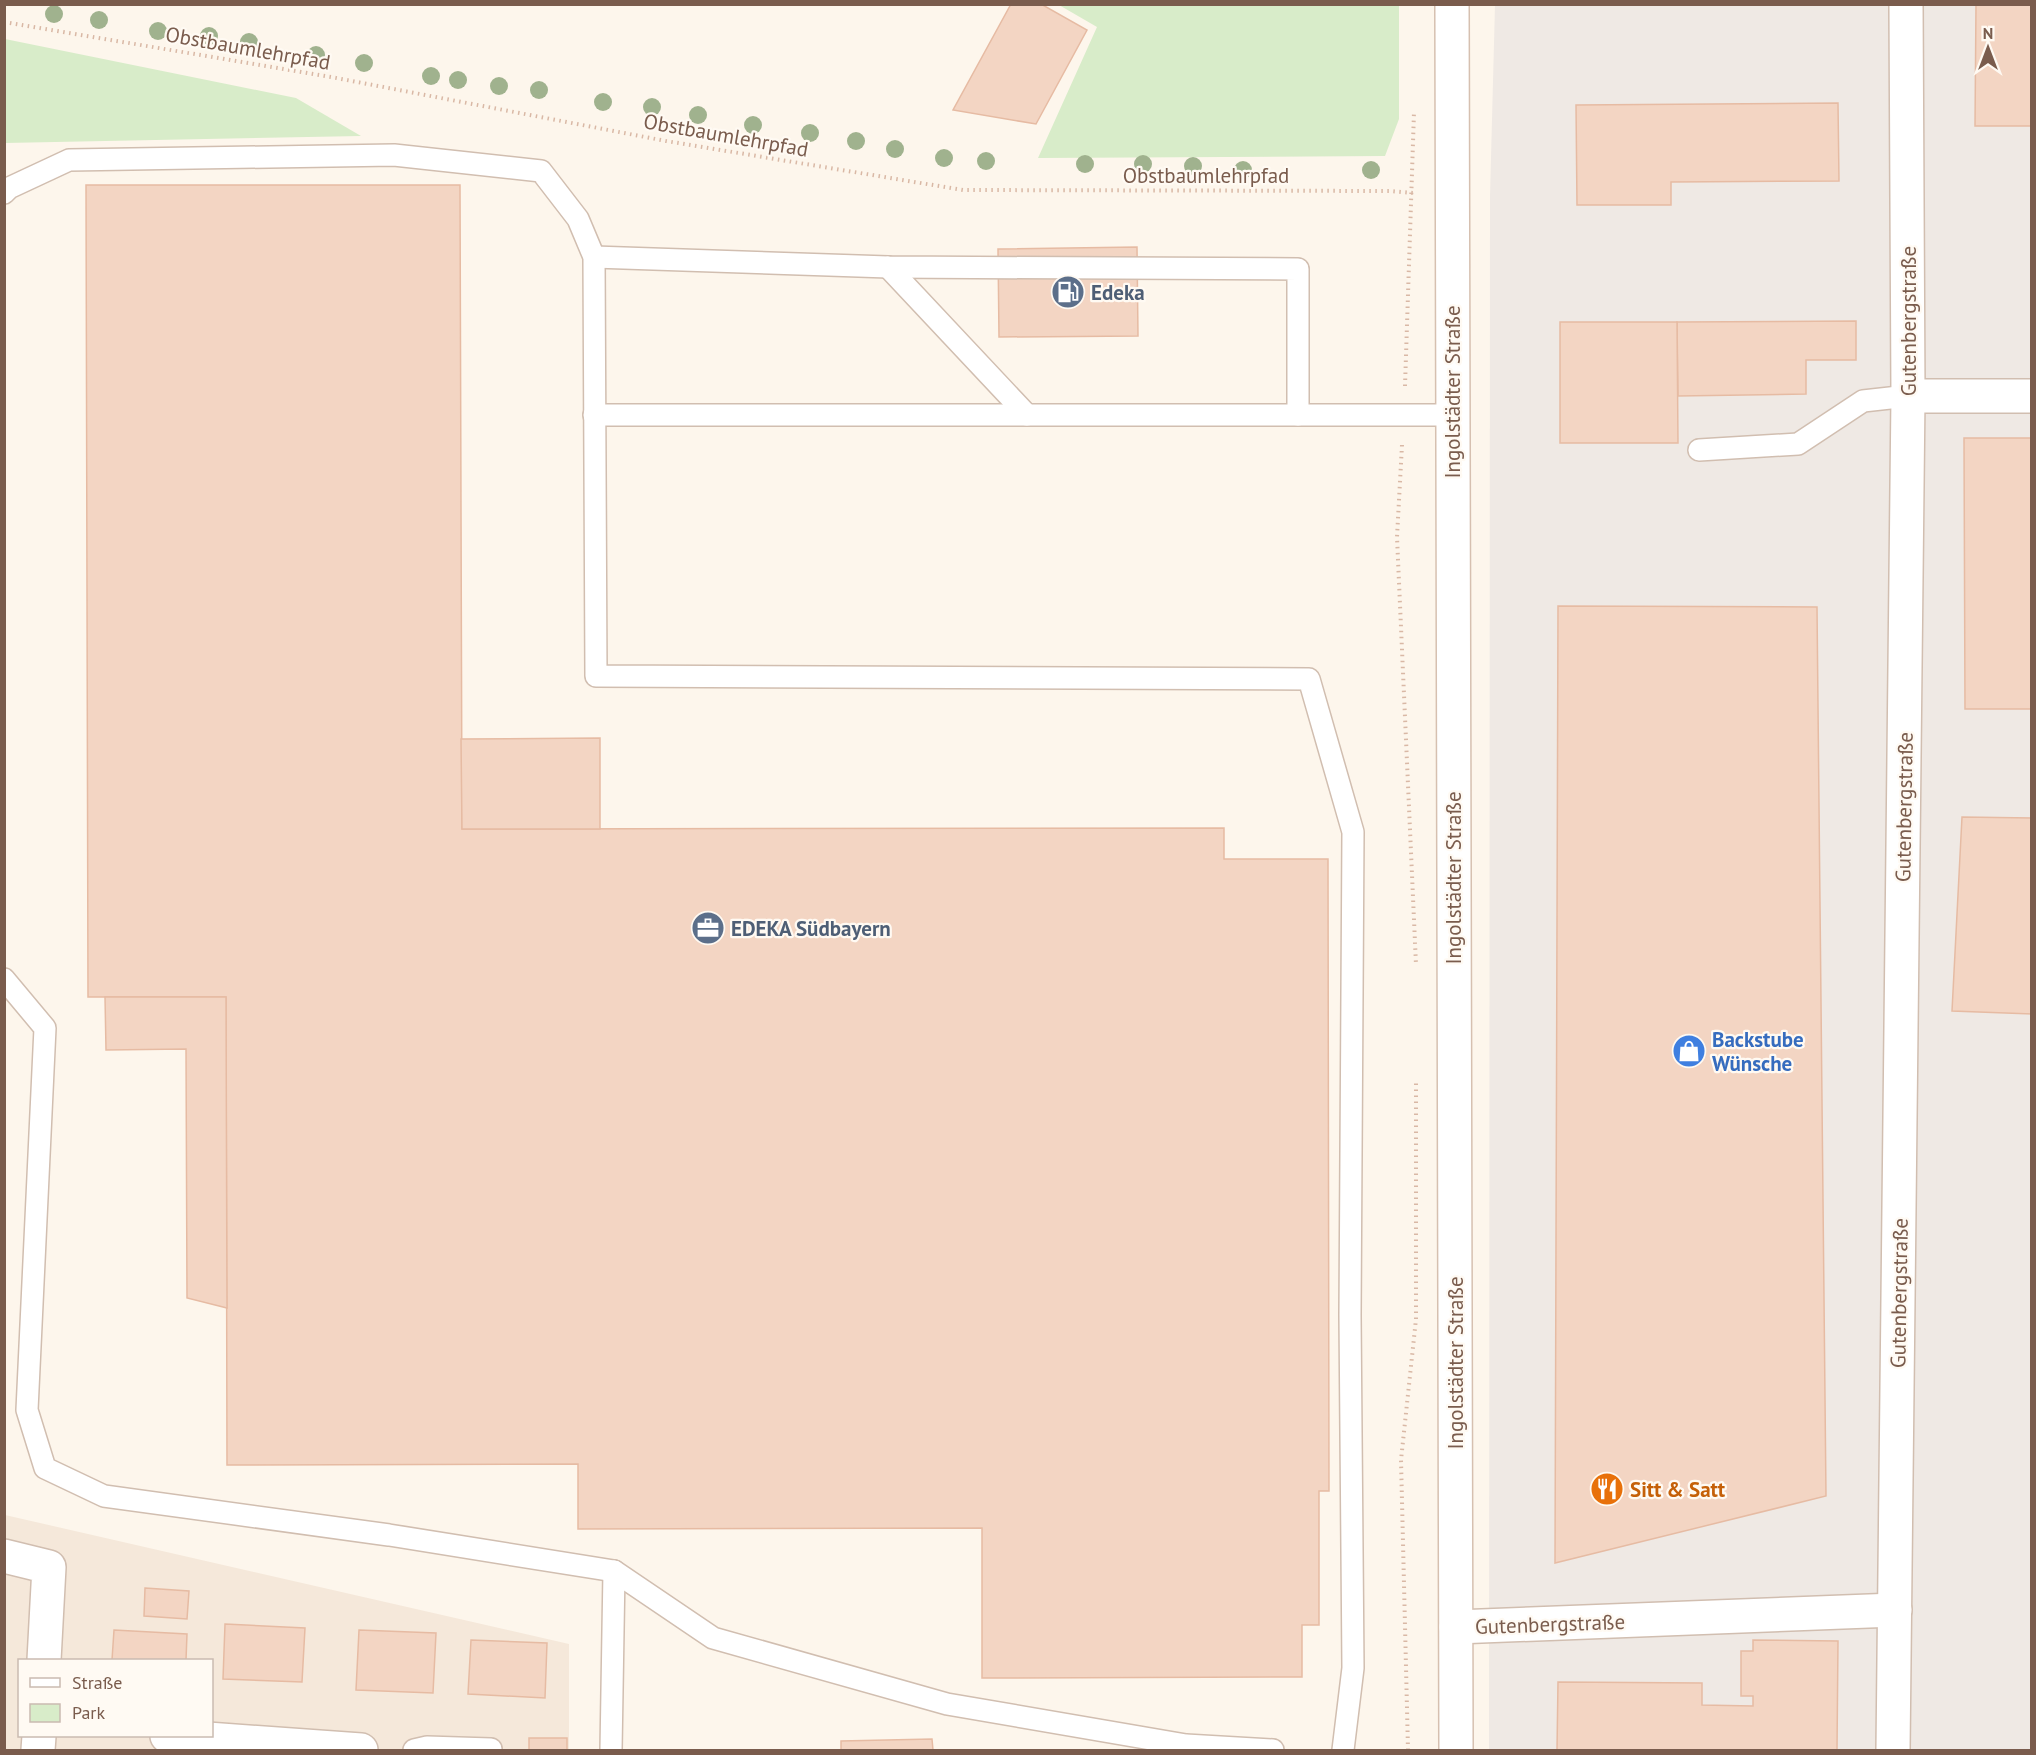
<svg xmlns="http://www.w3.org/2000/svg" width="2036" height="1755" font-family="'PT Sans',sans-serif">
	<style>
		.residential { fill: #f5e8da; fill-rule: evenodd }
		.industrial { fill: #efe9e4 }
		.green { fill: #d8ecc9 }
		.building { fill: #f3d5c3; stroke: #e6bba3; stroke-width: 1.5 }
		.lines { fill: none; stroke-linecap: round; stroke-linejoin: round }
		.lane-casing { stroke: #d1beb0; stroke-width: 24 }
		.street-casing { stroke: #d1beb0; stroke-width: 36 }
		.secondary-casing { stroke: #d6c0b0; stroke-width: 36 }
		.path { stroke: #d9b8a5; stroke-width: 4; stroke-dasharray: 1.5 4.5; stroke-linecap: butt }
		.lane { stroke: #fff; stroke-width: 21 }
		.street { stroke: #fff; stroke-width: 33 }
		.secondary { stroke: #fff; stroke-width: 33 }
		.tree { fill: #a0b28e }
		.labels { text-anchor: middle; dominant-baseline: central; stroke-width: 4.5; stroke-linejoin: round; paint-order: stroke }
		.street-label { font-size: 21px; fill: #7a5c4d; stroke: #fffaf3 }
		.service-label { font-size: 21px; font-weight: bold; fill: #4e5e75; stroke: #fffaf3; text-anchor: start }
		.shop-label { font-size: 21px; font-weight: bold; fill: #366cbe; stroke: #fffaf3; text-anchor: start }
		.food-label { font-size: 21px; font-weight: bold; fill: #c56008; stroke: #fffaf3; text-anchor: start }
	</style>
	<rect width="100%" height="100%" fill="#fdf6ec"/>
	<path class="residential" d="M5,1515L569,1644V1750H5ZM20,1660H212V1736H20Z"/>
	<path class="industrial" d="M1495,5H2031V1750H1489L1490,196Z"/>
	<g class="green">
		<path d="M1059,5H1399V119L1385,156L1038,158L1097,27Z"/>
		<path d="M5,39L296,98L361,136L5,143Z"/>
	</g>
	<g class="building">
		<path d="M1011,4H1041L1087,30L1036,124L953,110Z"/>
		<path d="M1976,4H2032V126H1975Z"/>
		<path d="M1838,103L1839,181L1671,182V205H1577L1576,105Z"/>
		<path d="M86,185H460L462,829L1224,828V859H1328L1329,1491H1319V1625H1302V1677L982,1678V1528L578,1529V1464L227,1465L226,997H88Z"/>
		<path d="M1137,247L1138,336L999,337L998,249Z"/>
		<path d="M1856,321V360H1806V394L1678,396L1677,322Z"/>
		<path d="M1560,322H1677L1678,443H1560Z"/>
		<path d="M1964,438H2032V709H1965Z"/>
		<path d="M1558,606L1817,607L1826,1496L1555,1563Z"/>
		<path d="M600,738V829H462L461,739Z"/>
		<path d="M1962,817L2032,818V1014L1952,1011Z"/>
		<path d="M105,997H226L227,1308L187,1298L186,1049L106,1050Z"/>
		<path d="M145,1588L189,1591L187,1619L144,1616Z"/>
		<path d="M225,1624L305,1628L302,1682L223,1679Z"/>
		<path d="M114,1630L187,1634L186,1660H112Z"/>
		<path d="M359,1630L436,1633L433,1693L356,1690Z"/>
		<path d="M471,1640L547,1643L545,1698L468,1694Z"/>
		<path d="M1753,1640L1838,1641L1837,1750H1557L1558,1682L1702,1683V1705L1753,1706V1696H1741V1651H1753Z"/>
		<rect x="529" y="1738" width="38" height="12"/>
		<path d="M932,1739L933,1750H841V1741Z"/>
	</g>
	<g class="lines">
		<defs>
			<g id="lane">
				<path d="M4,193L9,188L69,160L394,155L541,171L578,219L594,257L596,676L1309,679L1353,832L1350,1315L1353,1668L1343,1750"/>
				<path d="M594,257L888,267L1298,269V415"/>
				<path d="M888,267L1027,415"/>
				<path d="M594,415H1452"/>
				<path d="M1699,450L1798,444L1863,401L1908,396"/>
				<path d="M4,979L45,1028L27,1410L45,1468L104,1496L389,1535L614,1571L713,1638L947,1704L1186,1745L1273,1750"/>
				<path d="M414,1750L427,1747L491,1749"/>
				<path d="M611,1750L614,1571"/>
			</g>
			<g id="street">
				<path d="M1908,396H2032"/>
				<path d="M4,1556L49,1567L44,1660"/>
				<path d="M1456,1627L1895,1610"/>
				<path d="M167,1736L361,1750"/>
				<path d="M38,1750L39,1736"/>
				<path d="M1893,1750L1908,396L1906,4"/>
			</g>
			<path id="secondary" d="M1452,4L1456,1750"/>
		</defs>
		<use href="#lane" class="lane-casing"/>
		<use href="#street" class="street-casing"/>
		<use href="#secondary" class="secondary-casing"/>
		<g class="path">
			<path d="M4,22L331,77L666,141L963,190L1390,191L1414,193"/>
			<path d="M1405,386L1414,112"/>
			<path d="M1402,445L1397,537L1416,965"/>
			<path d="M1408,1750L1401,1460L1416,1319V1083"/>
		</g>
		<use href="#lane" class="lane"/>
		<use href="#street" class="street"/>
		<use href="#secondary" class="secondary"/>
	</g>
	<g class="tree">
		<circle cx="54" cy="14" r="9"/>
		<circle cx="99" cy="20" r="9"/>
		<circle cx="158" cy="31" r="9"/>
		<circle cx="209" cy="36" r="9"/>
		<circle cx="249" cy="42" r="9"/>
		<circle cx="316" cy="55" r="9"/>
		<circle cx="364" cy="63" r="9"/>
		<circle cx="431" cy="76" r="9"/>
		<circle cx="458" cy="80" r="9"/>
		<circle cx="499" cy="86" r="9"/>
		<circle cx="539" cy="90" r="9"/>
		<circle cx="603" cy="102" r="9"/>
		<circle cx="652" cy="107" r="9"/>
		<circle cx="698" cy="115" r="9"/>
		<circle cx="753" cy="125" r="9"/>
		<circle cx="810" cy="133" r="9"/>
		<circle cx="856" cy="141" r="9"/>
		<circle cx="895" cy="149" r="9"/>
		<circle cx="944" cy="158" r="9"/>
		<circle cx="986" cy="161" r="9"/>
		<circle cx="1085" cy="164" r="9"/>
		<circle cx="1143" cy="164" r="9"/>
		<circle cx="1193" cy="166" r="9"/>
		<circle cx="1243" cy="170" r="9"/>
		<circle cx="1371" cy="170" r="9"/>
	</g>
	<defs>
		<symbol id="fuel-disc" viewBox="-11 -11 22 22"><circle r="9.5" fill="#5c6f8a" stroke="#fffaf3"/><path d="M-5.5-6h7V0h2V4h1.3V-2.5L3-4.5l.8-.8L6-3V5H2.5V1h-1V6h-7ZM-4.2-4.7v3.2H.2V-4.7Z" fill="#fff"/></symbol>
		<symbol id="office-disc" viewBox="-11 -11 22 22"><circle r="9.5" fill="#5c6f8a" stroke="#fffaf3"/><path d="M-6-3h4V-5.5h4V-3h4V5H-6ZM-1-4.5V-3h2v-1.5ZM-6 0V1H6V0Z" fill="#fff"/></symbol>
		<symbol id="shop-disc" viewBox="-11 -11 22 22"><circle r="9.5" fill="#3f7fe0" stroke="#fffaf3"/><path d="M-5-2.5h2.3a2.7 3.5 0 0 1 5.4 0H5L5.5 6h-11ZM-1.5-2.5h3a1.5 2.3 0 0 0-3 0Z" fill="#fff"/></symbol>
		<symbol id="restaurant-disc" viewBox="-11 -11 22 22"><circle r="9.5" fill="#e8710a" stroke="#fffaf3"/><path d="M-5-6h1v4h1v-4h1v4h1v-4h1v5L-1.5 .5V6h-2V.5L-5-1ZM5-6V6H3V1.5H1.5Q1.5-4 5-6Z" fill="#fff"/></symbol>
	</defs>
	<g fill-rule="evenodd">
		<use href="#fuel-disc" x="1049" y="273" width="38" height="38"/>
		<use href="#office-disc" x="689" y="909" width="38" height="38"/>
		<use href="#shop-disc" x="1670" y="1032" width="38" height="38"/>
		<use href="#restaurant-disc" x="1588" y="1470" width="38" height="38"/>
	</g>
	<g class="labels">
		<g class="street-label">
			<text transform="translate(248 48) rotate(10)">Obstbaumlehrpfad</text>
			<text transform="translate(726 135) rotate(10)">Obstbaumlehrpfad</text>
			<text x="1206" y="175">Obstbaumlehrpfad</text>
			<text transform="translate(1908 321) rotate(-90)">Gutenbergstraße</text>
			<text transform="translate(1452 392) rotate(-90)">Ingolstädter Straße</text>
			<text transform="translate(1904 807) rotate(-89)">Gutenbergstraße</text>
			<text transform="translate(1453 878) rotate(-90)">Ingolstädter Straße</text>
			<text transform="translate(1899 1293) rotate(-89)">Gutenbergstraße</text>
			<text transform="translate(1455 1363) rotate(-90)">Ingolstädter Straße</text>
			<text transform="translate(1550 1624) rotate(-2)">Gutenbergstraße</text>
		</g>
		<g class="service-label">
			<text x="1091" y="292">Edeka</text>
			<text x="731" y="928">EDEKA Südbayern</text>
		</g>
		<g class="shop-label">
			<text x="1712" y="1039">Backstube<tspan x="1712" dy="24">Wünsche</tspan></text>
		</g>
		<g class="food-label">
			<text x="1630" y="1489">Sitt &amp; Satt</text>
		</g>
	</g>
	<rect width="2036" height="1755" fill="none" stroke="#7a5c4d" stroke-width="12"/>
	<rect x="18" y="1659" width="195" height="78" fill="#fffaf3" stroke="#cabbb1" stroke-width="1.5"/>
	<rect x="30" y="1678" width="30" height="9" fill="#ffffff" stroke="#cabbb1" stroke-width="1.5"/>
	<text x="72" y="1689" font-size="18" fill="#7a5c4d">Straße</text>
	<rect x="30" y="1704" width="30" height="18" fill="#d8ecc9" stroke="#cabbb1" stroke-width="1.5"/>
	<text x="72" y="1719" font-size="18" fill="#7a5c4d">Park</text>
	<g transform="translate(1988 48)" stroke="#fffaf3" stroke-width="4.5" paint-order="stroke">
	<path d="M0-4.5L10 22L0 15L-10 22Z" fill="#7a5c4d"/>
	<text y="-9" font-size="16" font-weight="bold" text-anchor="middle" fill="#7a5c4d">N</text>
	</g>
</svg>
